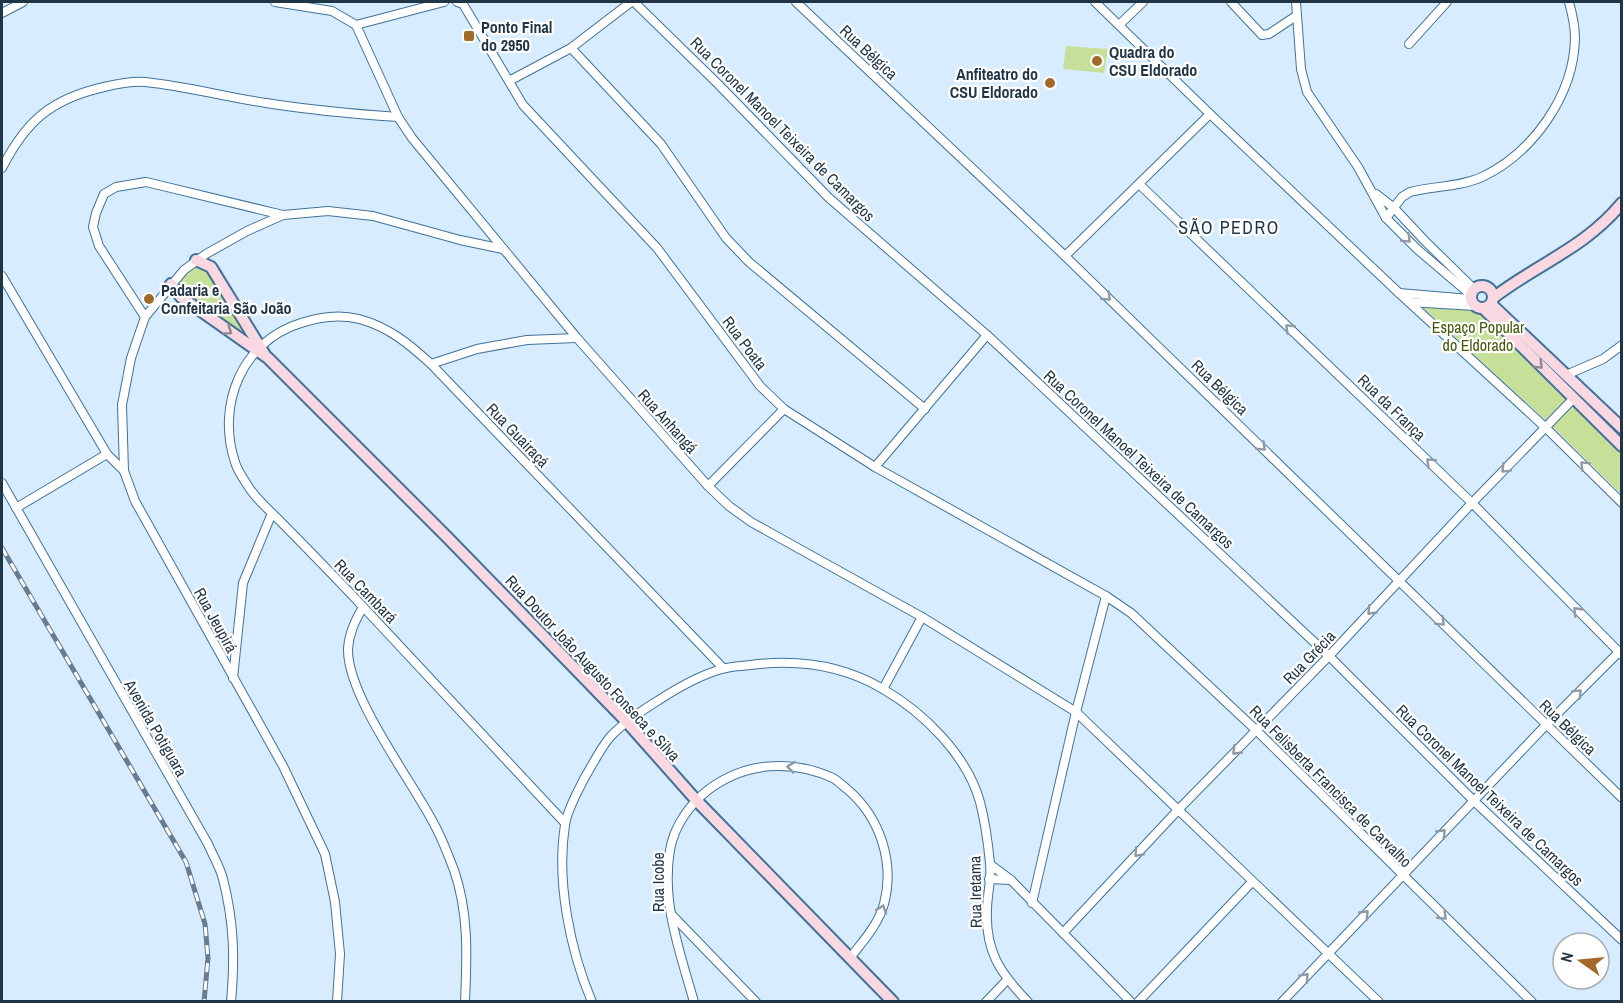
<svg xmlns="http://www.w3.org/2000/svg" width="1623" height="1003" font-family="'Archivo Narrow',sans-serif">
	<style>
		.green { fill: #c6e099 }
		.lines { fill: none; stroke-linecap: round; stroke-linejoin: round }
		.street-casing { stroke: #40729a; stroke-width: 10 }
		.secondary-casing { stroke: #40729a; stroke-width: 14 }
		.street { stroke: #fff; stroke-width: 8 }
		.secondary { stroke: #f9d8e1; stroke-width: 10 }
		.rail-casing { stroke: #677c8e; stroke-width: 5 }
		.rail { stroke: #fff; stroke-width: 3; stroke-dasharray: 9; stroke-linecap: butt }
		.oneway { stroke: #8f9aa2 }
		.oneway2 { stroke: #8c8693 }
		.poi-dot { fill: #a36929; stroke: #fff; stroke-width: 2 }
		.labels { text-anchor: middle; dominant-baseline: central; stroke-width: 4.5; stroke-linejoin: round; paint-order: stroke }
		.poi-label { font-size: 16px; font-weight: bold; fill: #1f3445; stroke: #fff; text-anchor: start }
		.street-label { font-size: 16px; fill: #1f3445; stroke: #fff }
		.park-label { font-size: 16px; fill: #455a0a; stroke: #fff }
		.neighbourhood-label { font-size: 18px; letter-spacing: 1.5px; fill: #1f3445; stroke: #fff }
	</style>
	<rect width="100%" height="100%" fill="#d7ecfe"/>
	<g class="green">
		<path d="M1066,46L1108,49L1104,73L1063,69Z"/>
		<path d="M196,262L208,269L254,345L182,297L173,284Z"/>
		<path d="M1421,306L1466,308L1480,315L1621,450V494L1555,429Z"/>
	</g>
	<g class="lines">
		<defs>
			<g id="street">
				<path d="M275,2L332,11L356,25L398,117L412,138L577,338L708,486L729,506L751,522L922,617L1076,712L1379,1002"/>
				<path d="M457,2L463,4L523,105L657,248L760,386L784,409L875,467L1106,596L1131,613L1256,730L1532,1002"/>
				<path d="M634,2L718,84L829,198L987,335L1329,656L1474,801L1622,940"/>
				<path d="M796,2L1065,256L1622,798"/>
				<path d="M1095,2L1210,114L1399,293L1546,428L1622,503"/>
				<path d="M1231,2L1262,35L1269,34L1296,16"/>
				<path d="M1296,2L1301,69L1307,92L1358,167L1386,218L1417,249L1471,295"/>
				<path d="M2,13L23,2"/>
				<path d="M356,25L444,2"/>
				<path d="M1119,25L1143,2"/>
				<path d="M1409,44L1447,2"/>
				<path d="M571,48L661,144L726,238L749,262L925,409"/>
				<path d="M509,81L571,48L631,2"/>
				<path d="M2,168C26,121 51,99 104,87C117,84 132,81 145,82C185,86 226,97 266,103C310,110 354,114 398,117"/>
				<path d="M1139,184L1472,503L1622,655"/>
				<path d="M1376,194L1394,208L1425,241L1474,289"/>
				<path d="M1386,218L1402,197L1410,192C1433,186 1460,187 1482,177C1533,153 1574,95 1575,38C1575,26 1572,13 1569,2"/>
				<path d="M1065,256L1210,114"/>
				<path d="M2,276L107,454L124,471L135,501L283,766L325,854L335,902L340,954L337,1002"/>
				<path d="M1399,293L1470,299"/>
				<path d="M1409,302L1475,306"/>
				<path d="M145,317L99,246L93,227L96,213L104,194L116,187L146,182L283,215"/>
				<path d="M431,364L477,349L527,340L577,338"/>
				<path d="M1566,375L1603,359L1622,345"/>
				<path d="M875,467L987,335"/>
				<path d="M124,471L122,405L131,358L145,317L184,270L206,254L247,231L283,215L328,211L373,216L460,240L503,249"/>
				<path d="M2,483L208,844C213,856 220,867 223,879C234,922 235,958 231,1002"/>
				<path d="M708,486L784,409"/>
				<path d="M16,508L107,454"/>
				<path d="M363,607C355,621 349,633 348,649C347,696 412,781 434,824C442,838 448,855 454,870C469,913 467,957 465,1002"/>
				<path d="M233,678L243,583L272,513"/>
				<path d="M883,689L922,617"/>
				<path d="M565,823C494,747 423,670 351,594C327,569 303,544 278,519C268,509 255,498 248,486C243,478 237,470 235,462C216,405 242,341 301,323C319,317 340,314 359,319C389,327 409,344 431,364L723,668"/>
				<path d="M991,865L1011,880L1131,1002"/>
				<path d="M989,879L1011,880"/>
				<path d="M1032,903L1076,712L1106,596"/>
				<path d="M671,914L756,1002"/>
				<path d="M1063,933L1178,810L1329,656L1472,503L1573,399"/>
				<path d="M592,1002C570,950 556,881 565,825C567,810 578,791 585,777C593,764 600,749 610,737C624,722 641,711 659,700C679,687 700,675 722,669C731,666 742,666 751,665C797,659 842,665 883,689C924,713 967,755 980,802C985,821 988,843 990,863C992,878 987,895 987,910C985,951 1000,973 1028,1002"/>
				<path d="M694,1002C680,952 661,902 670,850C674,826 690,804 708,790C745,762 791,759 833,778C838,781 843,786 847,789C880,817 895,862 884,904C878,925 863,941 850,958"/>
				<path d="M986,1002L1007,980"/>
				<path d="M1138,1002L1252,882"/>
				<path d="M1282,1002L1546,725L1620,651"/>
			</g>
			<g id="secondary">
				<path d="M196,260L211,267L265,355"/>
				<path d="M171,284L181,297L268,358L448,538L626,721L696,800L893,1002"/>
				<circle cx="1482" cy="297" r="11"/>
				<path d="M1493,298C1537,264 1585,248 1622,203"/>
				<path d="M1491,304L1622,428"/>
				<path d="M1483,308L1622,446"/>
			</g>
		</defs>
		<use href="#street" class="street-casing"/>
		<use href="#secondary" class="secondary-casing"/>
		<use href="#street" class="street"/>
		<use href="#secondary" class="secondary"/>
		<defs>
			<path id="rail" d="M2,548L186,862L205,924L208,958L204,1002"/>
		</defs>
		<use href="#rail" class="rail-casing"/>
		<use href="#rail" class="rail"/>
	</g>
	<defs><path id="oneway-chevron" d="M-2-3.5L2.5 0L-2 3.5" fill="none" stroke-width="1.6" stroke-linecap="round" stroke-linejoin="round" transform="scale(1.5)"/></defs>
	<g class="oneway">
		<use href="#oneway-chevron" transform="translate(1407 239) rotate(44)"/>
		<use href="#oneway-chevron" transform="translate(1107 297) rotate(44)"/>
		<use href="#oneway-chevron" transform="translate(1289 328) rotate(-136)"/>
		<use href="#oneway-chevron" transform="translate(1262 447) rotate(44)"/>
		<use href="#oneway-chevron" transform="translate(1430 462) rotate(-136)"/>
		<use href="#oneway-chevron" transform="translate(1584 465) rotate(-135)"/>
		<use href="#oneway-chevron" transform="translate(1505 469) rotate(135)"/>
		<use href="#oneway-chevron" transform="translate(1371 611) rotate(133)"/>
		<use href="#oneway-chevron" transform="translate(1577 611) rotate(-134)"/>
		<use href="#oneway-chevron" transform="translate(1441 622) rotate(45)"/>
		<use href="#oneway-chevron" transform="translate(1578 693) rotate(-45)"/>
		<use href="#oneway-chevron" transform="translate(1236 751) rotate(134)"/>
		<use href="#oneway-chevron" transform="translate(791 767) rotate(-173)"/>
		<use href="#oneway-chevron" transform="translate(1442 833) rotate(-46)"/>
		<use href="#oneway-chevron" transform="translate(1138 853) rotate(133)"/>
		<use href="#oneway-chevron" transform="translate(882 909) rotate(-71)"/>
		<use href="#oneway-chevron" transform="translate(1365 914) rotate(-46)"/>
		<use href="#oneway-chevron" transform="translate(1443 916) rotate(44)"/>
		<use href="#oneway-chevron" transform="translate(1305 977) rotate(-47)"/>
	</g>
	<g class="oneway2">
		<use href="#oneway-chevron" transform="translate(228 331) rotate(35)"/>
		<use href="#oneway-chevron" transform="translate(1539 365) rotate(45)"/>
	</g>
	<g class="poi-dot">
		<rect x="463" y="30" width="12" height="12" rx="3"/>
		<circle cx="1097" cy="61" r="6"/>
		<circle cx="1050" cy="83" r="6"/>
		<circle cx="149" cy="299" r="6"/>
	</g>
	<g class="labels">
		<g class="poi-label">
			<text x="481" y="27">Ponto Final<tspan x="481" dy="18">do 2950</tspan></text>
			<text x="1109" y="52">Quadra do<tspan x="1109" dy="18">CSU Eldorado</tspan></text>
			<text x="1038" y="74" text-anchor="end">Anfiteatro do<tspan x="1038" dy="18">CSU Eldorado</tspan></text>
			<text x="161" y="290">Padaria e<tspan x="161" dy="18">Confeitaria São João</tspan></text>
		</g>
		<g class="street-label">
			<text transform="translate(869 52) rotate(43)">Rua Bélgica</text>
			<text transform="translate(783 129) rotate(45)">Rua Coronel Manoel Teixeira de Camargos</text>
			<text transform="translate(745 343) rotate(53)">Rua Poata</text>
			<text transform="translate(1220 387) rotate(44)">Rua Bélgica</text>
			<text transform="translate(1392 407) rotate(44)">Rua da França</text>
			<text transform="translate(668 421) rotate(48)">Rua Anhangá</text>
			<text transform="translate(518 435) rotate(46)">Rua Guairaçá</text>
			<text transform="translate(1139 459) rotate(43)">Rua Coronel Manoel Teixeira de Camargos</text>
			<text transform="translate(366 591) rotate(46)">Rua Cambará</text>
			<text transform="translate(216 620) rotate(61)">Rua Jeupirá</text>
			<text transform="translate(1309 657) rotate(-46)">Rua Grécia</text>
			<text transform="translate(593 668) rotate(47)">Rua Doutor João Augusto Fonseca e Silva</text>
			<text transform="translate(1568 727) rotate(44)">Rua Bélgica</text>
			<text transform="translate(156 728) rotate(60)">Avenida Potiguara</text>
			<text transform="translate(1331 786) rotate(45)">Rua Felisberta Francisca de Carvalho</text>
			<text transform="translate(1490 795) rotate(44)">Rua Coronel Manoel Teixeira de Camargos</text>
			<text transform="translate(658 882) rotate(-90)">Rua Icobe</text>
			<text transform="translate(975 892) rotate(-91)">Rua Iretama</text>
		</g>
		<g class="park-label">
			<text x="1478" y="327">Espaço Popular<tspan x="1478" dy="18">do Eldorado</tspan></text>
		</g>
		<g class="neighbourhood-label">
			<text x="1229" y="227">SÃO PEDRO</text>
		</g>
	</g>
	<rect width="1623" height="1003" fill="none" stroke="#1f3445" stroke-width="6"/>
	<g transform="translate(1581 961) rotate(285)"><circle r="28" fill="#ffffff" stroke="#a5aeb5" stroke-width="1.5"/>
	<path d="M0-4.5L10 22L0 15L-10 22Z" fill="#a36929"/>
	<text y="-9" font-size="16" font-weight="bold" text-anchor="middle" fill="#1f3445">N</text>
	</g>
</svg>
